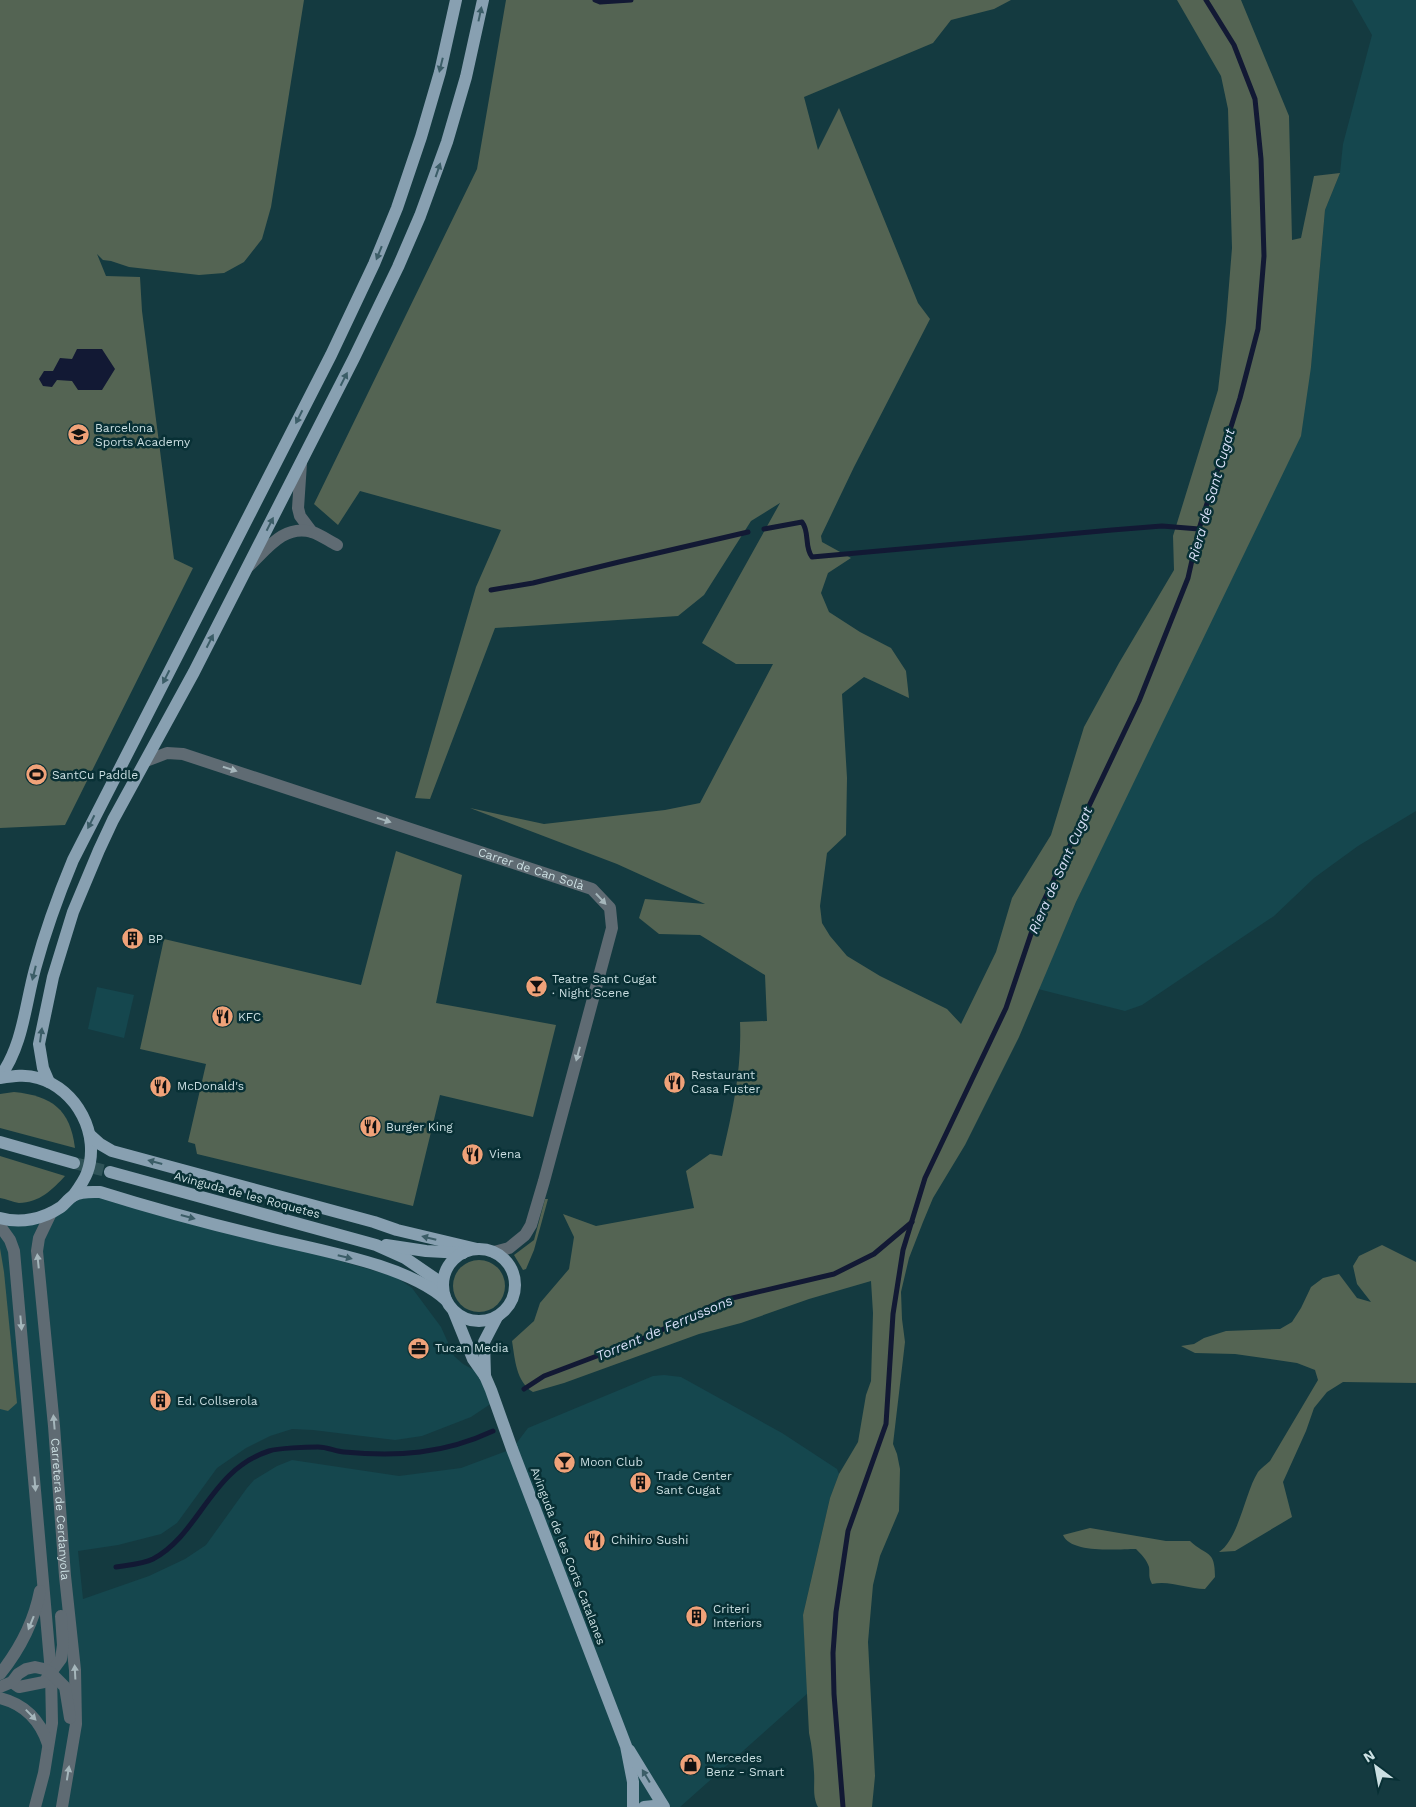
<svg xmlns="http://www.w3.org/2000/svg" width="1416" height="1807" font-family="'Work Sans',sans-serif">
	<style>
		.built { fill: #15474e }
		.green { fill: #546453 }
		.water { fill: #121934 }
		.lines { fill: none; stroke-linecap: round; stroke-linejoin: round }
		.stream { stroke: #121934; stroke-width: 5 }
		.major-tunnel { stroke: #2f5358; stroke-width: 12; stroke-dasharray: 12 6; stroke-linecap: butt }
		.minor { stroke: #5f6b73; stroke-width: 12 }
		.major { stroke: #88a0b1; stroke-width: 12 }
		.oneway { fill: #3b5d67 }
		.oneway2 { fill: #a5b6bb }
		.labels { text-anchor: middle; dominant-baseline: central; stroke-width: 5; stroke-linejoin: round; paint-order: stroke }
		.poi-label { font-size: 12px; fill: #cbdfe2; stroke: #083035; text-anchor: start }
		.street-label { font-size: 12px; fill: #cbdfe2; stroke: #083035 }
		.water-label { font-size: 14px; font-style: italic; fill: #d6def6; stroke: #083035 }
	</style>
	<rect width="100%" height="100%" fill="#143a40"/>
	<g class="built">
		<path d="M1352,0H1416V811L1358,846L1314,878L1274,916L1142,1005L1125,1011L1038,989L1311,367L1325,210L1340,173L1343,144L1372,35Z"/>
		<path d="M97,987L134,995L124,1038L88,1029Z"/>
		<path d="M100,1192L396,1277L412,1288L441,1327L454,1356L463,1364L485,1376L495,1401L471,1417L422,1436L395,1440L313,1430L292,1429L270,1436L246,1448L217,1468L177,1523L161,1534L118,1545L78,1551L83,1599L149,1576L185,1559L206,1545L247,1488L254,1480L277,1466L292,1460L399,1476L461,1468L512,1449L528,1428L653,1376L664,1375L681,1377L782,1433L837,1469L839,1474L830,1498L803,1615L808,1693L680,1807H0V1218L12,1221Z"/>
	</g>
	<g class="green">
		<path d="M0,0H304L271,207L262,239L244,262L224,273L199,275L129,267L111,261L103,260L97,254L106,276L140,277L142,311L174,559L193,568L65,825L0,828Z"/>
		<path d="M506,0H1011L994,9L951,20L933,43L804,97L818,150L839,108L918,303L930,319L854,467L821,536L822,542L851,558L828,573L821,593L829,612L860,632L891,648L906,671L909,698L864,677L842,694L847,778L846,835L827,853L820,906L822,923L830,936L847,956L880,976L947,1009L961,1024L996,952L1012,898L1051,835L1084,727L1119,663L1174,570L1173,536L1218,390L1226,322L1232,248L1228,109L1221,76L1177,0H1241L1289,116L1292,240L1301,238L1314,176L1340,173L1325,210L1311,367L1301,436L1076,902L1019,1037L965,1145L933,1198L923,1222L909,1258L901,1292L902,1319L905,1342L893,1444L897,1454L900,1469L899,1511L880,1556L873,1585L868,1642L875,1776L872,1807H818C812,1795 815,1785 814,1772C813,1759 812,1746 809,1733L803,1615L830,1498L839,1474L858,1442L866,1395L871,1381L873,1313L871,1281L809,1299L741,1323L699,1334L564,1383L533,1392C516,1382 515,1359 512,1341L534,1321L540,1303L569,1269L574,1237L563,1214L596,1226L694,1208L686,1171L710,1154L722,1156C733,1110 742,1068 740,1022L767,1021L765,975L700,935L659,934L639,918L645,899L705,904L617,864L470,808L544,824L665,810L700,803L773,664H736L702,643L780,503L751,521L704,595L678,616L495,628L430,799L415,798L476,587L501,530L360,491L338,525L314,504L477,169Z"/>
		<path d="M396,851L462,875L436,1003L556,1025L533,1117L440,1095L413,1206L197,1154L195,1144L188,1142L206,1064L140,1049L164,939L361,985Z"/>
		<path d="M14,1092C52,1096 70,1109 75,1148L0,1128V1094Z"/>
		<path d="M0,1156L65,1176C53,1189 39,1203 19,1203C13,1202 6,1199 0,1198Z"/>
		<path d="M545,1199H548L534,1250L526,1269L523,1270L514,1255L534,1240Z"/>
		<path d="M1382,1245L1416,1262V1383L1343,1382L1327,1392L1314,1408L1306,1431L1283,1482L1292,1517L1235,1551L1219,1552C1239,1539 1245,1492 1258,1472C1261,1468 1266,1465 1270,1461L1318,1380L1315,1370L1297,1363L1235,1354L1195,1353L1181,1346L1194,1344L1204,1338L1226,1331L1280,1329L1292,1322L1301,1308L1311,1287L1323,1278L1339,1274L1357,1298L1371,1302L1357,1284L1353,1266L1359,1256Z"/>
		<path d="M0,1248L4,1272L17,1403L8,1411L0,1409Z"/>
		<circle cx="479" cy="1286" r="26"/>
		<path d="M1090,1528L1166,1541H1190C1207,1557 1215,1549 1215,1577L1205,1589C1187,1589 1170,1580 1152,1584C1148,1576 1150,1575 1149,1567C1147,1560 1141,1554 1136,1549C1118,1549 1071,1554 1063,1535Z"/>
	</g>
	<path class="water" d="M77,349H102L115,369L102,390H78L72,381L57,380L52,387L43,386L39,379L44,371H53L60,358L72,359Z"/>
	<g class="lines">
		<g class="stream">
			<path d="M595,0L600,2L631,0"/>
			<path d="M764,529L802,522C810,532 804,547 812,557L1112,530L1162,526L1199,529"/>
			<path d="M491,590L533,583L619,562L748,532"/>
			<path d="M524,1389L544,1376L647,1337L724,1300L834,1274L874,1254L912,1222"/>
			<path d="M116,1567C128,1565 143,1564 153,1559C200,1534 210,1470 269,1451C278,1448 307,1447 318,1447C327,1447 335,1451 344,1452C397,1457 444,1454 493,1431"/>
			<path d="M843,1807L834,1694L833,1653L836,1612L848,1531L886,1424L893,1314L903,1250L925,1178L1006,1008L1038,913L1139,701L1188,578L1199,529L1240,398L1258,329L1264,256L1261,159L1255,99L1234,45L1206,0"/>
		</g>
		<path class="major-tunnel" d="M74,1163L110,1172"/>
		<g class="minor">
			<path d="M301,463L298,508L300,516L312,532"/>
			<path d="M249,566C267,549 284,524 312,532C321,535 329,541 337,545"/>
			<path id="s1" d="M146,761L167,753L183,754L592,889L610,908L612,928L544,1181L531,1225L525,1235L509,1248L494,1252"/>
			<path id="s2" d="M51,1213L39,1238L37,1251L54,1426L65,1576L75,1670L76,1724L62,1807"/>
			<path d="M0,1226L10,1240L14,1251L51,1673L52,1723L44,1773L35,1807"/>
			<path d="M0,1674C20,1649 34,1622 40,1591"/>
			<path d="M12,1682L19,1687L44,1682L61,1659L63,1645L61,1616"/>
			<path d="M0,1687L12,1682L18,1674L26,1669L35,1667L44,1669L51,1673L65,1687L70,1718"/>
			<path d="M0,1698C24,1704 40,1720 48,1744"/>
		</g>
		<g class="major">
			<path d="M0,1077C23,1045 25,1006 35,969C45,932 58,896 73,860L331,355L374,264L397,208L421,137L440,72L456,0"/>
			<path d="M0,1078C13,1076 26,1074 38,1078C77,1089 101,1135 87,1173C84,1181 78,1189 73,1196"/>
			<path d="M49,1082L43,1068L39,1044L53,977L73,912L99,850L113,820L194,672L354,358L398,267L420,216L447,142L466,77L483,0"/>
			<path d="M90,1135L100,1144L112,1151L374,1222L397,1230L477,1249"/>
			<path d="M0,1142L74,1163"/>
			<path d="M110,1172L376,1245L405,1258L443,1284"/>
			<path d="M0,1218C21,1224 43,1219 61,1207C65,1204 68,1199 73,1196C81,1191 91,1192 100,1192C154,1209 210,1224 265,1237C316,1250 407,1264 446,1300"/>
			<path d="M386,1245L426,1251L463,1253"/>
			<circle cx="479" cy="1285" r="36"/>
			<path d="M454,1312L473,1359L485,1376L491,1390L512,1449L626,1746L633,1782V1807"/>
			<path d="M485,1376L484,1342L497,1317"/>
			<path d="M629,1750L664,1807"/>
			<path d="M644,1807L654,1806L658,1807"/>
		</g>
	</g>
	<defs><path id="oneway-solid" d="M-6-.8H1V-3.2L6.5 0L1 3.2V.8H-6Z" transform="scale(1.25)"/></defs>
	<g class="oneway">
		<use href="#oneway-solid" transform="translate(480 14) rotate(-78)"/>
		<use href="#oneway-solid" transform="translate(441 65) rotate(104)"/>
		<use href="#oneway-solid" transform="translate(438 170) rotate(-71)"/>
		<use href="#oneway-solid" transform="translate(379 253) rotate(112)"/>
		<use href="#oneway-solid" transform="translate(344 379) rotate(-63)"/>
		<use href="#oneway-solid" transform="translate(299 417) rotate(117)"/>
		<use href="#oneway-solid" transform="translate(270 524) rotate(-63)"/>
		<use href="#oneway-solid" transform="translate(210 641) rotate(-63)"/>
		<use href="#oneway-solid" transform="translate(166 677) rotate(117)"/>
		<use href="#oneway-solid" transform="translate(91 822) rotate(117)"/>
		<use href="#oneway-solid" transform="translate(34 973) rotate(104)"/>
		<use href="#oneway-solid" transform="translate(41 1035) rotate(-82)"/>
		<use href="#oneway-solid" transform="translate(155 1162) rotate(-165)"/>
		<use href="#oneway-solid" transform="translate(188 1217) rotate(15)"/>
		<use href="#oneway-solid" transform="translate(429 1238) rotate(-166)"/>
		<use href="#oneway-solid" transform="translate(345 1257) rotate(14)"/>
		<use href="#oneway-solid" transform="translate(646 1776) rotate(-121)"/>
	</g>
	<g class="oneway2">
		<use href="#oneway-solid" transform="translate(230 769) rotate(18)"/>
		<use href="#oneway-solid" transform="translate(384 820) rotate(18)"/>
		<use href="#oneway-solid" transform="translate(601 899) rotate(47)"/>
		<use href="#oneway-solid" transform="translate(578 1054) rotate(105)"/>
		<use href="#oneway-solid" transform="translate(38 1261) rotate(-96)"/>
		<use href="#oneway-solid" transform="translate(21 1323) rotate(85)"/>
		<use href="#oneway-solid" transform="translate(54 1422) rotate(-95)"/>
		<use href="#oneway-solid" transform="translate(35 1484) rotate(85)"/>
		<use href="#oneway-solid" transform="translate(31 1623) rotate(112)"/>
		<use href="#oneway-solid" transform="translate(75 1672) rotate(-93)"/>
		<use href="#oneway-solid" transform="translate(31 1715) rotate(46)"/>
		<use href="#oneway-solid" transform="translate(68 1773) rotate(-81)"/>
	</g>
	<defs>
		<symbol id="school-disc" viewBox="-11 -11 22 22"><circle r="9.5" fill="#f0a279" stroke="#083035"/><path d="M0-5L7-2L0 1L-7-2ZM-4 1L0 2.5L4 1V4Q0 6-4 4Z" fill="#111"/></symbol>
		<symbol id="stadium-disc" viewBox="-11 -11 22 22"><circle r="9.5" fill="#f0a279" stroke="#083035"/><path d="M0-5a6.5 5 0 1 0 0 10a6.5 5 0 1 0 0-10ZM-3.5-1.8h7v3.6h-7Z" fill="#111"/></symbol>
		<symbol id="building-disc" viewBox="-11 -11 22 22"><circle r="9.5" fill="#f0a279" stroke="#083035"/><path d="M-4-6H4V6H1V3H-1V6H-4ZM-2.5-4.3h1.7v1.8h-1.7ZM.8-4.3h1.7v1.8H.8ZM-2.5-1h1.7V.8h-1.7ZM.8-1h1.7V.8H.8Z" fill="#111"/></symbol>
		<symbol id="bar-disc" viewBox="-11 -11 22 22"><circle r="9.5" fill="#f0a279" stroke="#083035"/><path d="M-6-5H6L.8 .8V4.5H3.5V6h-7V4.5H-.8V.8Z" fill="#111"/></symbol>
		<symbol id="restaurant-disc" viewBox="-11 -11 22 22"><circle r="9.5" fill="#f0a279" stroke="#083035"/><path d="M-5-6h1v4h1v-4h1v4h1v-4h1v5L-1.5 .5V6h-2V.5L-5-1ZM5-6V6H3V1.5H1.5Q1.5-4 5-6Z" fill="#111"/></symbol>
		<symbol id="office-disc" viewBox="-11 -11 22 22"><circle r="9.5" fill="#f0a279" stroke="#083035"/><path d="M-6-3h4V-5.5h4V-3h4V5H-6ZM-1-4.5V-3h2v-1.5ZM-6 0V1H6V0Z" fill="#111"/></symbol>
		<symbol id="shop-disc" viewBox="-11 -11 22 22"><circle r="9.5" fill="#f0a279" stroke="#083035"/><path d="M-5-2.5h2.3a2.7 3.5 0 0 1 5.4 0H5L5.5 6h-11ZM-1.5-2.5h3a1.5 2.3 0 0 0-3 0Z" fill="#111"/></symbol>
	</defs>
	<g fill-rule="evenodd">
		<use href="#school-disc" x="66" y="422" width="25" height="25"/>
		<use href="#stadium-disc" x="24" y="762" width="25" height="25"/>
		<use href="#building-disc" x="120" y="926" width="25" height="25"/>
		<use href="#bar-disc" x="524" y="974" width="25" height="25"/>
		<use href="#restaurant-disc" x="210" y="1004" width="25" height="25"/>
		<use href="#restaurant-disc" x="662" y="1070" width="25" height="25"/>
		<use href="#restaurant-disc" x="148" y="1074" width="25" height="25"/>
		<use href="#restaurant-disc" x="358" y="1114" width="25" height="25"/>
		<use href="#restaurant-disc" x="460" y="1142" width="25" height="25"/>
		<use href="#office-disc" x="406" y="1336" width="25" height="25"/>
		<use href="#building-disc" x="148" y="1388" width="25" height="25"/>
		<use href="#bar-disc" x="552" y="1450" width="25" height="25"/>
		<use href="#building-disc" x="628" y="1470" width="25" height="25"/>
		<use href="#restaurant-disc" x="582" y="1528" width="25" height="25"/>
		<use href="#building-disc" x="684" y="1604" width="25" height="25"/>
		<use href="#shop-disc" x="678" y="1752" width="25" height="25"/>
	</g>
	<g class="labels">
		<g class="poi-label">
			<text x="95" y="428">Barcelona<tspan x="95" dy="14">Sports Academy</tspan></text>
			<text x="52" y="775">SantCu Paddle</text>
			<text x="148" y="939">BP</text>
			<text x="552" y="979">Teatre Sant Cugat<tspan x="552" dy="14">· Night Scene</tspan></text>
			<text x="238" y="1017">KFC</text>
			<text x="691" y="1075">Restaurant<tspan x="691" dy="14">Casa Fuster</tspan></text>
			<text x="177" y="1086">McDonald's</text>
			<text x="386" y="1127">Burger King</text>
			<text x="489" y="1154">Viena</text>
			<text x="435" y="1348">Tucan Media</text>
			<text x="177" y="1401">Ed. Collserola</text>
			<text x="580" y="1462">Moon Club</text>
			<text x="656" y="1476">Trade Center<tspan x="656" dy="14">Sant Cugat</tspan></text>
			<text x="611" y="1540">Chihiro Sushi</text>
			<text x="713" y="1609">Criteri<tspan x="713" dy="14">Interiors</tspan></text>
			<text x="706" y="1758">Mercedes<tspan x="706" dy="14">Benz - Smart</tspan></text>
		</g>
		<g class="street-label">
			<text stroke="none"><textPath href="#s1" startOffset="405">Carrer de Can Solà</textPath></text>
			<text transform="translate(247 1195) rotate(15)">Avinguda de les Roquetes</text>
			<text stroke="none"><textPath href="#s2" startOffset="300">Carretera de Cerdanyola</textPath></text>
			<text transform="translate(568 1556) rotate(69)">Avinguda de les Corts Catalanes</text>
		</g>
		<g class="water-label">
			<text transform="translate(1211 495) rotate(-74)">Riera de Sant Cugat</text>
			<text transform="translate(1060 870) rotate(-66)">Riera de Sant Cugat</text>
			<text transform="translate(664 1328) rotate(-23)">Torrent de Ferrussons</text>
		</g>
	</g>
	<g transform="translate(1376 1767) rotate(328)" stroke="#083035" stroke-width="4" paint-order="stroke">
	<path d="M0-4L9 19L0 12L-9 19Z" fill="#cbdfe2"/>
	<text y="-8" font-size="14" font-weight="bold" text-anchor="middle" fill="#cbdfe2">N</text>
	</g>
</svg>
